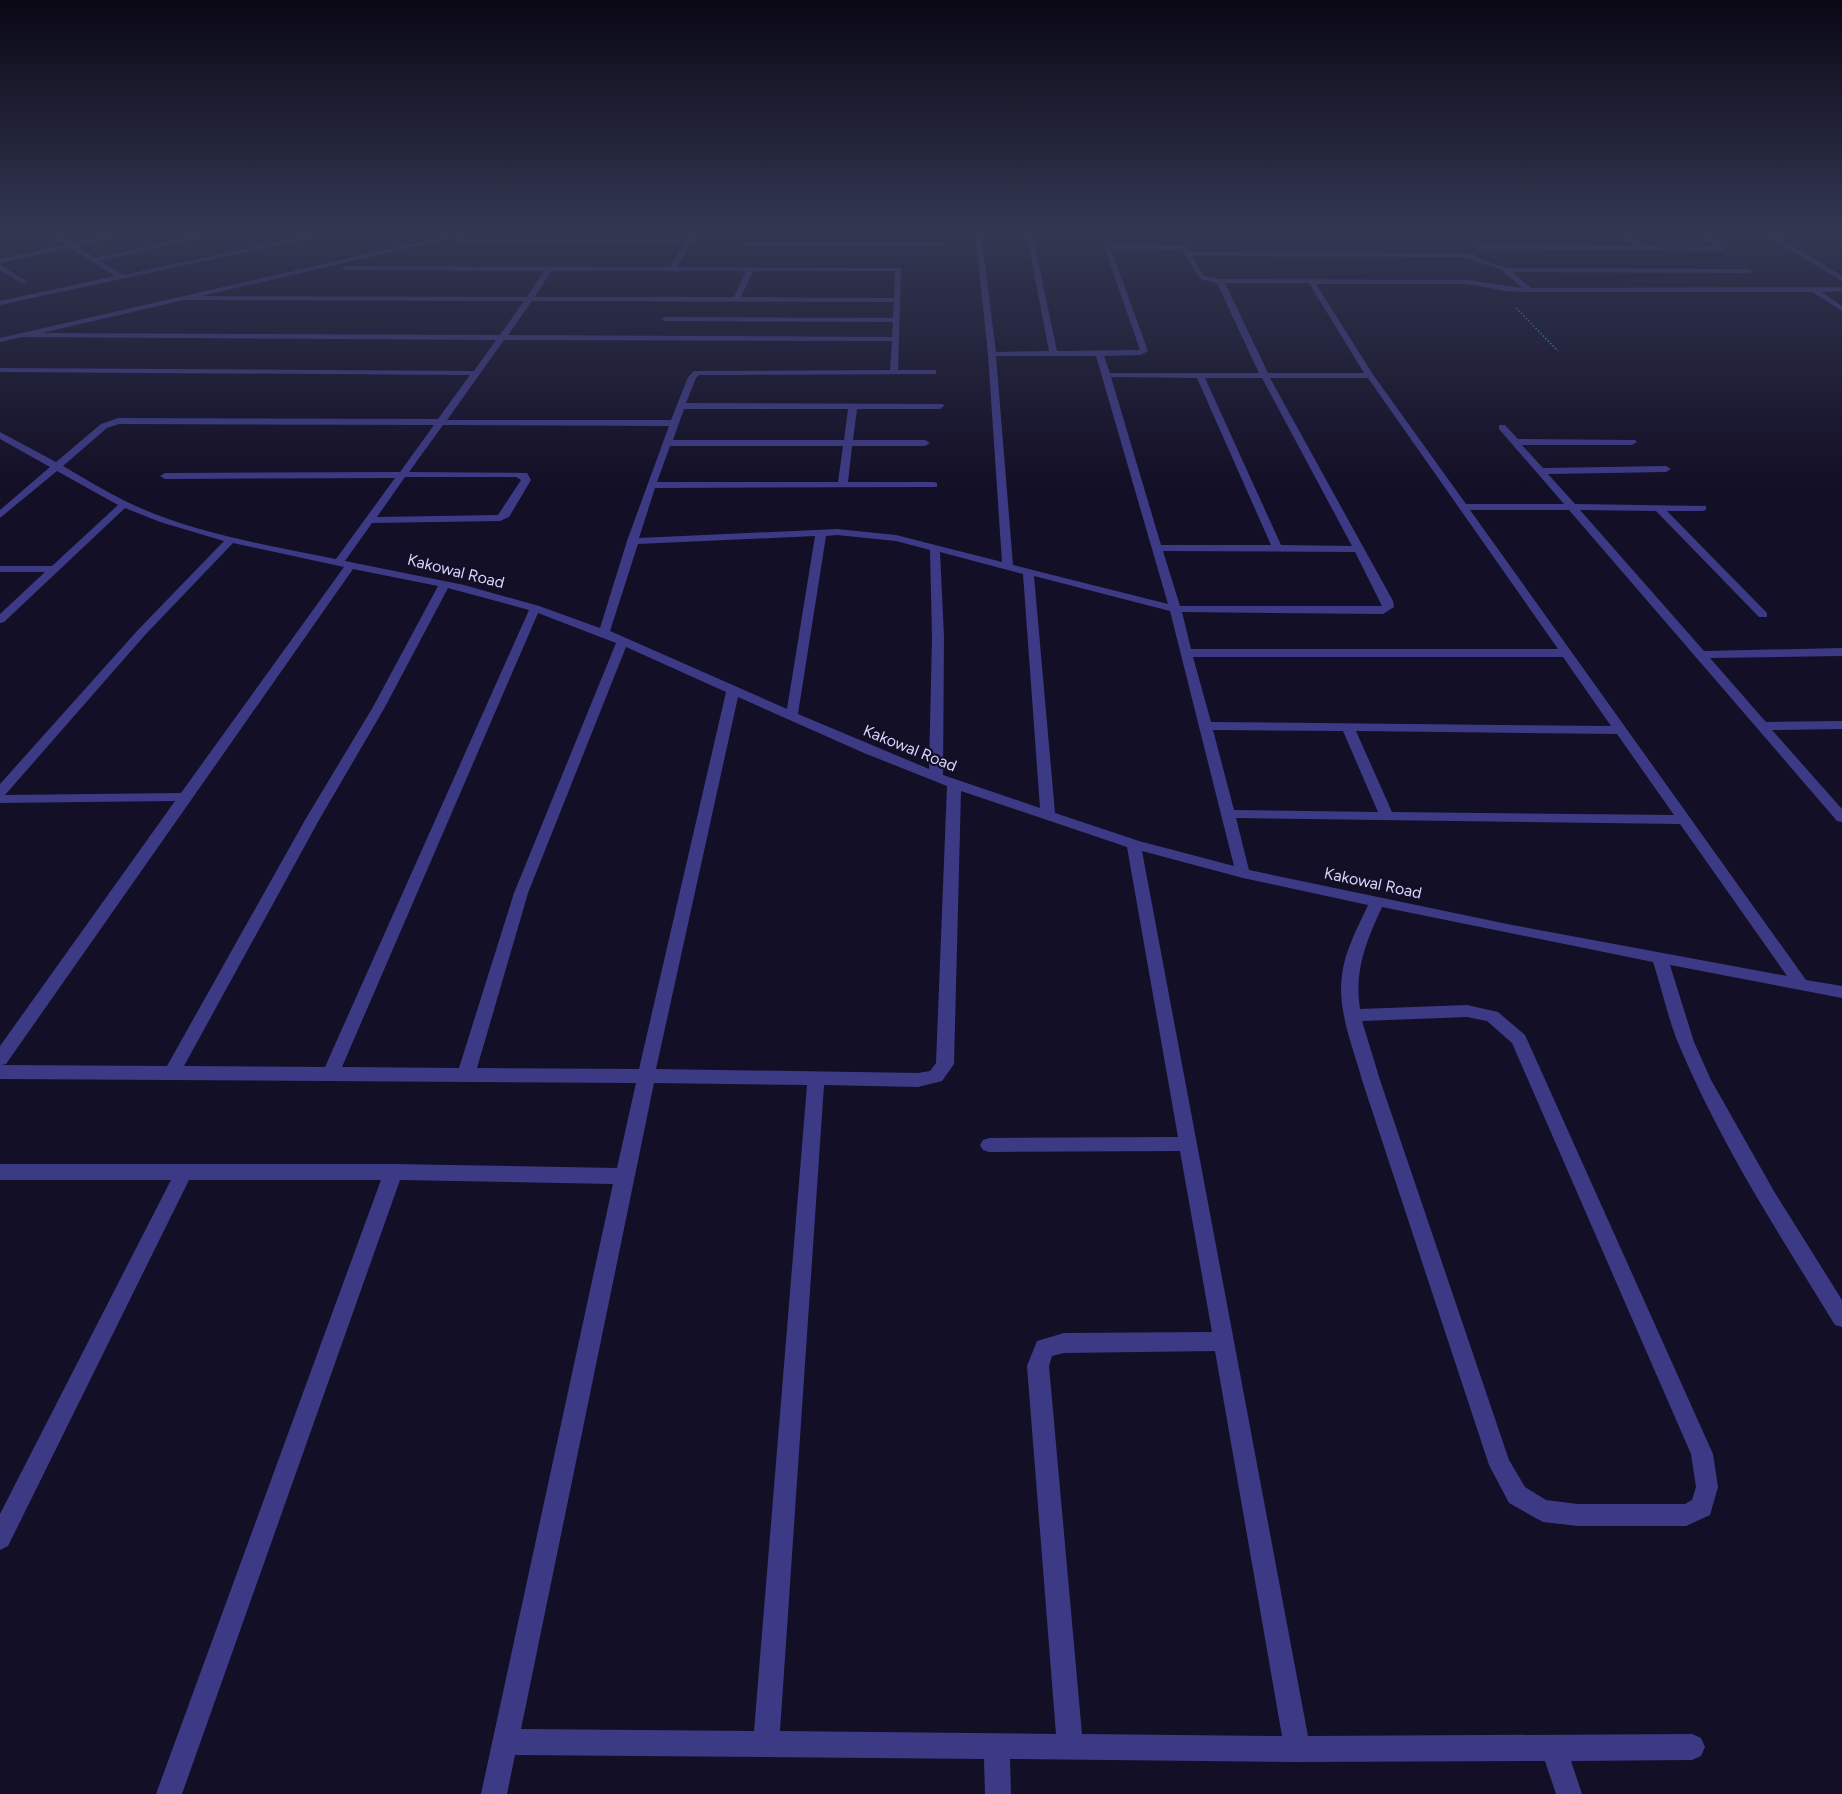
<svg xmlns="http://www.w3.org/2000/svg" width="1842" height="1794" font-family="Figtree,sans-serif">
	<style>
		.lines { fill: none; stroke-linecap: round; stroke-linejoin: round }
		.path { stroke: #2fb8b0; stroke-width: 1.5; stroke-dasharray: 1.5 2; stroke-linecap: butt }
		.minor { fill: #3d3a85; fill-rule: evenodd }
		.labels { text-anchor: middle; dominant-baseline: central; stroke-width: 4.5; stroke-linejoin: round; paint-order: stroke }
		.street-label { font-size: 16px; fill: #d9d4ff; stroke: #130f26 }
	</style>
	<rect width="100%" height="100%" fill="#130f26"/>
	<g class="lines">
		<path class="path" d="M1516,308L1558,351"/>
		<g class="minor">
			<path d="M49,233H57L72,243L118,233H131L77,246L96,258L208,233H221L100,261L123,275L321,233H334L0,305V301L115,276L70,248L0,263V259L66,245Z"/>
			<path d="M459,233H471L202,296L527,297L544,271L345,270L342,268L345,266L670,267L685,242L453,241L455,238H687L690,233H696L677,267L901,268L898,370H936V374L699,375L696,378L686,403L943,404L944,406L940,409H857L853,440H925L930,443L925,446H852L848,482H934L937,483V487L655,488L639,538L837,529L896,535L1002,562L988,354L975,233H981L996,352L1049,351L1027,236L1030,234L1033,236L1057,351L1140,350L1105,249L1109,245L1184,246L1190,252L1462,253L1474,255L1485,261L1507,268L1749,269L1752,271L1749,273L1512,272L1531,288L1842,287V291L1822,292L1842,306V311L1812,292H1529L1505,291L1468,284H1316L1374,376L1466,504H1564L1499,429V425H1505L1518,439L1635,440L1637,442L1632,445H1522L1543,468L1666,466L1671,469L1666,472L1548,474L1575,504L1706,506V510L1702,511H1667L1767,613V617H1759L1656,511L1580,510L1704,651L1842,648V656L1710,658L1766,722L1842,721V729L1772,730L1842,809V822L1837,821L1569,510H1470L1806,980L1842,986V998L1670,965L1694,1042L1711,1080L1775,1193L1842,1300V1327L1835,1325C1779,1234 1720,1143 1679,1045C1668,1019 1662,989 1653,962L1382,907C1366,942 1354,970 1360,1009L1467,1005L1498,1012L1525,1035L1713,1454L1718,1487L1710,1515L1686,1526H1578L1543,1522L1509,1503L1489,1465L1362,1080C1353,1047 1337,1010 1342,975C1345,950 1358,927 1368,905L1243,878L1142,851L1308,1736L1692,1734L1701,1738L1705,1747L1701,1756L1692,1760L1571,1761L1582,1794H1556L1545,1761L1297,1762L1010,1759L1011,1794H985L984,1759L515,1755L507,1794H481L613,1184L400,1180L182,1794H156L381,1180H189L8,1546L0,1550V1514L171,1180H0V1164H393L617,1168L636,1083L0,1079V1046L175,801L0,803V784L137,631L224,541L160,522L125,508L4,622L0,623V614L45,572H0V566H52L118,505L57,471L0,518V510L50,467L0,439V432L56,462L101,424L118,418L438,419L470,375L0,372V368L474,371L496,340L22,337L0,342V338ZM1111,249L1182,250L1200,279L1217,283L1259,373H1110L1104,356L1141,355L1148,351ZM1192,256L1462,257L1500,269L1522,288L1468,280L1220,279L1204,276ZM551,271H746L734,297H535ZM753,271H895L894,298L741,297ZM1225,283H1309L1364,373H1268ZM184,300L524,301L500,335L42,333ZM532,301L894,302L893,318L665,317L661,319L665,321L893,322L892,337L508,335ZM504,340L892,341L890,370L694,371L688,377L671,420H447ZM996,356H1096L1168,604L1013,565ZM1111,377L1197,378L1271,545H1161ZM1205,378H1262L1352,546L1281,545ZM1270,378H1368L1558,649H1191L1182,612L1383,614L1394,607L1393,601ZM684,409H848L844,440H673ZM119,424L434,425L400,472L165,473L160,476L165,479L395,478L336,559C266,545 192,533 127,502C105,491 84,478 63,466L107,428ZM443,425L669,426L627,541L600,628L539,606L464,585L345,561L372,523L500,521L509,517L531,480L527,473L409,472ZM670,446H843L838,482H657ZM405,477H516L521,480L498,515L377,517ZM837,535L896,541L930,550L932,637L929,769L798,714L826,536ZM815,536L787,709L610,631L638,544ZM233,543L344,567L181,793L5,795L145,635ZM1163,551L1355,552L1382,606H1180ZM940,552L1023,574L1040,808L943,775L944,637ZM353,569L438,586L373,707L305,820L167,1066L1,1065L6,1064ZM1034,576L1170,611L1234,866L1139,841L1055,813ZM448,588L529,610L325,1067L184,1066L319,820L385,707ZM538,613L616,643L514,893L459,1068L342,1067ZM626,647L726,692L639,1069L477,1068L528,893ZM1193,657H1563L1611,726L1211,722ZM738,697L864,753L947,786L936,1063L930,1071L918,1073L656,1069ZM1213,730L1343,731L1378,812L1234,810ZM1356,731L1617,734L1674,815L1392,812ZM961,791L1127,847L1178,1137L989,1138L983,1140L980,1145L983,1150L989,1152L1180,1151L1212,1332L1064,1333L1037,1341L1027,1366L1056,1734L780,1731L824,1085L918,1087L942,1081L954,1064ZM1236,818L1680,824L1787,976L1512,925L1249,870ZM1467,1017L1487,1021L1512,1043L1691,1454L1696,1487L1692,1500L1685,1504H1578L1546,1500L1525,1487L1509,1460L1380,1080L1362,1021ZM654,1083L807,1085L754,1731L521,1729ZM1215,1351L1282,1736L1082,1734L1049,1366L1052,1356L1064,1353Z"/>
			<path d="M1619,233H1627L1645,246L1715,247L1698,233H1842V236H1776L1842,276V281L1767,236H1709L1724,248L1722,251L1476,249L1473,247L1476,245L1637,246Z"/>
			<path d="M745,242H939L942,244L939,246L743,245Z"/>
			<path d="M0,265L2,266L28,282L22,283L0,270Z"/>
		</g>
	</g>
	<linearGradient id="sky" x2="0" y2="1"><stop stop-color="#0a0815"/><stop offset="0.48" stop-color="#333752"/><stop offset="1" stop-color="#333752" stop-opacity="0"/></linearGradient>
	<rect width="1842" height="484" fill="url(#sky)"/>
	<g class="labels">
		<g class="street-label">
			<text transform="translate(456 571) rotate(14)">Kakowal Road</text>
			<text transform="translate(910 748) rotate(22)">Kakowal Road</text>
			<text transform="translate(1373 883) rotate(12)">Kakowal Road</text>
		</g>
	</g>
</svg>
